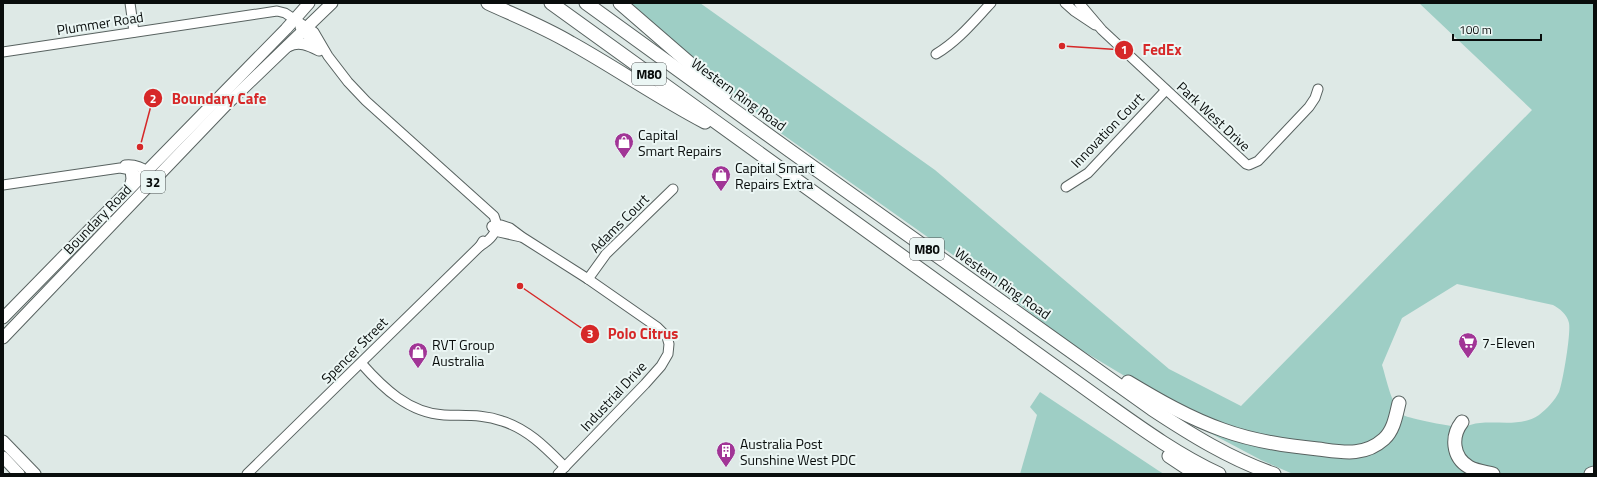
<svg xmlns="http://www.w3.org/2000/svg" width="1597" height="477" font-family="'Titillium Web',sans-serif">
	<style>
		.green { fill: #9ecec5; fill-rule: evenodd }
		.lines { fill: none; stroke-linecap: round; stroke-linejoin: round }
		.minor-casing { stroke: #586260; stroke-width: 11 }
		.major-casing { stroke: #586260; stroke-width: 13 }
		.highway-casing { stroke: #586260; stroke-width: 15 }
		.minor { stroke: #fff; stroke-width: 9 }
		.major { stroke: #fff; stroke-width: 11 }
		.highway { stroke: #fff; stroke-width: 13 }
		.labels { text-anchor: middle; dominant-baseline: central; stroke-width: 4; stroke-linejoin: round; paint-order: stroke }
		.shield { fill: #ebf6f4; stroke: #4d5352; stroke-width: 1 }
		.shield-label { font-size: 13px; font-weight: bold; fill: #090d0c }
		.street-label { font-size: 14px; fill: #090d0c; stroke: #ebf6f4 }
		.poi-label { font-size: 14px; fill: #090d0c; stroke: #ebf6f4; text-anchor: start }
		.leader { fill: none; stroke: #d62828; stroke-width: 1.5 }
		.callout-dot { fill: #d62828; stroke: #ebf6f4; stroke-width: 1.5 }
		.mark-label { font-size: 12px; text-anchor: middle; font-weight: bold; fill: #fff }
		.callout-label { font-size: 15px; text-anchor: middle; font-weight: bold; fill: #d62828; stroke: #ebf6f4; stroke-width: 4; stroke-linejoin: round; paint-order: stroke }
	</style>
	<rect width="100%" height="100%" fill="#dee9e6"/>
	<g class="green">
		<path d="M628,3H700L935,170L1169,369L1241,406L1532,110L1419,3H1594V474H1293L1261,460L1210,433L1208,418L1138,384L1073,345L970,267L782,134ZM1457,284L1553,305C1560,309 1567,314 1569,323C1571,333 1563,382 1559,392C1555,400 1547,409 1539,415C1521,427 1500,421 1480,423C1474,423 1468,426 1462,427C1453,427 1410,419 1403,415C1392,408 1386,377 1382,365L1402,318Z"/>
		<path d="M1040,392L1159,471L1164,474H1020L1037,415L1030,407Z"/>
	</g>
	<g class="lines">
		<defs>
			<g id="minor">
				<path d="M130,3L134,32"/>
				<path d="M1065,3L1074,11L1095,25"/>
				<path d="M1079,3L1102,30L1246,164L1249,165L1258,161L1309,107L1315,98L1318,89"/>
				<path d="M300,27L319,49"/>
				<path d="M3,52L277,11L285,13L314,32L328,56L348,82L366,101L494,216C500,230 492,239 480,246"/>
				<path d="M936,54C958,41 974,21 991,3"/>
				<path d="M125,165C134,164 145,167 150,175"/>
				<path d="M3,185L120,168L131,170L139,178L153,182"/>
				<path d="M1066,187L1088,173L1166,90"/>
				<path d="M492,226L501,225L510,228L522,237L588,279L657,327L667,337L669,344L668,354L661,366L645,384L558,474"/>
				<path d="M492,227L499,232L521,237"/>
				<path d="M588,279L606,254L673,189"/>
				<path d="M361,363C383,388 409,413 444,415C464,416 483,414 502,421C528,429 546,448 565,467"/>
				<path d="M247,474L480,246L483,241"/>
			</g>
			<g id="major">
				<path d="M288,46C299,40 309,45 319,50"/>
				<path d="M130,187L132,179L131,170"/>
				<path d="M3,318L286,29L309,3"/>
				<path d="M3,338L227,104L332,3"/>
				<path d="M3,441L35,474"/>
				<path d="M3,457L19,474"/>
			</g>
			<g id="highway">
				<path d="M488,3C516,16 544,27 571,43C616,68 659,98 705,122"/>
				<path d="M551,3L1100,399C1138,426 1176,454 1219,474"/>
				<path d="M586,3L789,150L1152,409C1190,434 1230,459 1274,474"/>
				<path d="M620,3L725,94"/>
				<path d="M1128,382C1158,400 1189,418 1223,430C1253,441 1286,446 1318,449C1342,452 1364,457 1384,439C1394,430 1396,415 1399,403"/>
				<path d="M1462,422C1451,436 1452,457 1469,467C1476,471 1485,472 1493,474"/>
				<path d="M1169,456L1196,474"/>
				<path d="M1591,474L1594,473"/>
			</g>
		</defs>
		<use href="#minor" class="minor-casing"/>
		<use href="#major" class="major-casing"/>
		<use href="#highway" class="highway-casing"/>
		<use href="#minor" class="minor"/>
		<use href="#major" class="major"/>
		<use href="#highway" class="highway"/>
	</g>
	<defs>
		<symbol id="shop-pin" viewBox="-11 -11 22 30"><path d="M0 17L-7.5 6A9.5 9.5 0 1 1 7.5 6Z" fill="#a13596" stroke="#ebf6f4"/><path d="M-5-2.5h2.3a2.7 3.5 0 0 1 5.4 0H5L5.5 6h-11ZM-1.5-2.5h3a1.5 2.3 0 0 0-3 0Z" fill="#fff"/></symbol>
		<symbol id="supermarket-pin" viewBox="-11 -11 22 30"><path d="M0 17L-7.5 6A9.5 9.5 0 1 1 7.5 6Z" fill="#a13596" stroke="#ebf6f4"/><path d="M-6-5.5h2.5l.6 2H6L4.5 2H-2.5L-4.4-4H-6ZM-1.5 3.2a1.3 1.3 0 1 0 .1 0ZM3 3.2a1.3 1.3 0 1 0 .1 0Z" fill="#fff"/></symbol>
		<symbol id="building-pin" viewBox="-11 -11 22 30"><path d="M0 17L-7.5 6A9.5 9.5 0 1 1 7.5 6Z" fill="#a13596" stroke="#ebf6f4"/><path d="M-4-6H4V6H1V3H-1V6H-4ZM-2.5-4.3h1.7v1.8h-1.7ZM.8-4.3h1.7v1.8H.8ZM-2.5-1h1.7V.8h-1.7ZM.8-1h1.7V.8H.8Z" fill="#fff"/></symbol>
	</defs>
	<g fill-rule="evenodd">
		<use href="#shop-pin" x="613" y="131" width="22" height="30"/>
		<use href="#shop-pin" x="710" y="164" width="22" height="30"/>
		<use href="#supermarket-pin" x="1457" y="331" width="22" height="30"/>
		<use href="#shop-pin" x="407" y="341" width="22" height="30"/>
		<use href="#building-pin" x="715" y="440" width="22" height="30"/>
	</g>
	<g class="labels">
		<g class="shield">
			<rect x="632" y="63" width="34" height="22" rx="3"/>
			<rect x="141" y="171" width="24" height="22" rx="3"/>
			<rect x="910" y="238" width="34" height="22" rx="3"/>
		</g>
		<g class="shield-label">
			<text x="649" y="74">M80</text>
			<text x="153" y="182">32</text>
			<text x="927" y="249">M80</text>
		</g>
		<g class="street-label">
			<text transform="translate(100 23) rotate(-9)">Plummer Road</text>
			<text transform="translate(739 94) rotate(36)">Western Ring Road</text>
			<text transform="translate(1214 116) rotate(43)">Park West Drive</text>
			<text transform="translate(1107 130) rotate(-46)">Innovation Court</text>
			<text transform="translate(97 219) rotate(-46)">Boundary Road</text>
			<text transform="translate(619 223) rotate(-45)">Adams Court</text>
			<text transform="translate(1003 283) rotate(35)">Western Ring Road</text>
			<text transform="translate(354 350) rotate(-45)">Spencer Street</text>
			<text transform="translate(613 396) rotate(-47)">Industrial Drive</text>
		</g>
		<g class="poi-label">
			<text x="638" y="134">Capital<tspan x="638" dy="16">Smart Repairs</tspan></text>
			<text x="735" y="167">Capital Smart<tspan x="735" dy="16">Repairs Extra</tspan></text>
			<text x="1482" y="342">7-Eleven</text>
			<text x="432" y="344">RVT Group<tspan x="432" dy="16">Australia</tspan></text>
			<text x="740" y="443">Australia Post<tspan x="740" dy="16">Sunshine West PDC</tspan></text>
		</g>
	</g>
	<path class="leader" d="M1062 46L1124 50M140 147L153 98M520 286L590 334"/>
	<g class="callout-dot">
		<circle cx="1062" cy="46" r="4"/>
		<circle cx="140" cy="147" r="4"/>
		<circle cx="520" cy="286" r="4"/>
		<circle cx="1124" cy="50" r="10"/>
		<circle cx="153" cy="98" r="10"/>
		<circle cx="590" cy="334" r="10"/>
	</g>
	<g class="mark-label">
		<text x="1124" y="54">1</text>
		<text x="153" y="103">2</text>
		<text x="590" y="338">3</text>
	</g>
	<g class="callout-label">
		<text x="1162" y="55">FedEx</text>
		<text x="219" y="104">Boundary Cafe</text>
		<text x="643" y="339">Polo Citrus</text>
	</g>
	<rect width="1597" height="477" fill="none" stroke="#090d0c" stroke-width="8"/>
	<path d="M1453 34v6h88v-6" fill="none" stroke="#090d0c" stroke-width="2"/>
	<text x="1459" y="34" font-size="12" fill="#090d0c" stroke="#ebf6f4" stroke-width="3" paint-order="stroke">100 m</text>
</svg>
